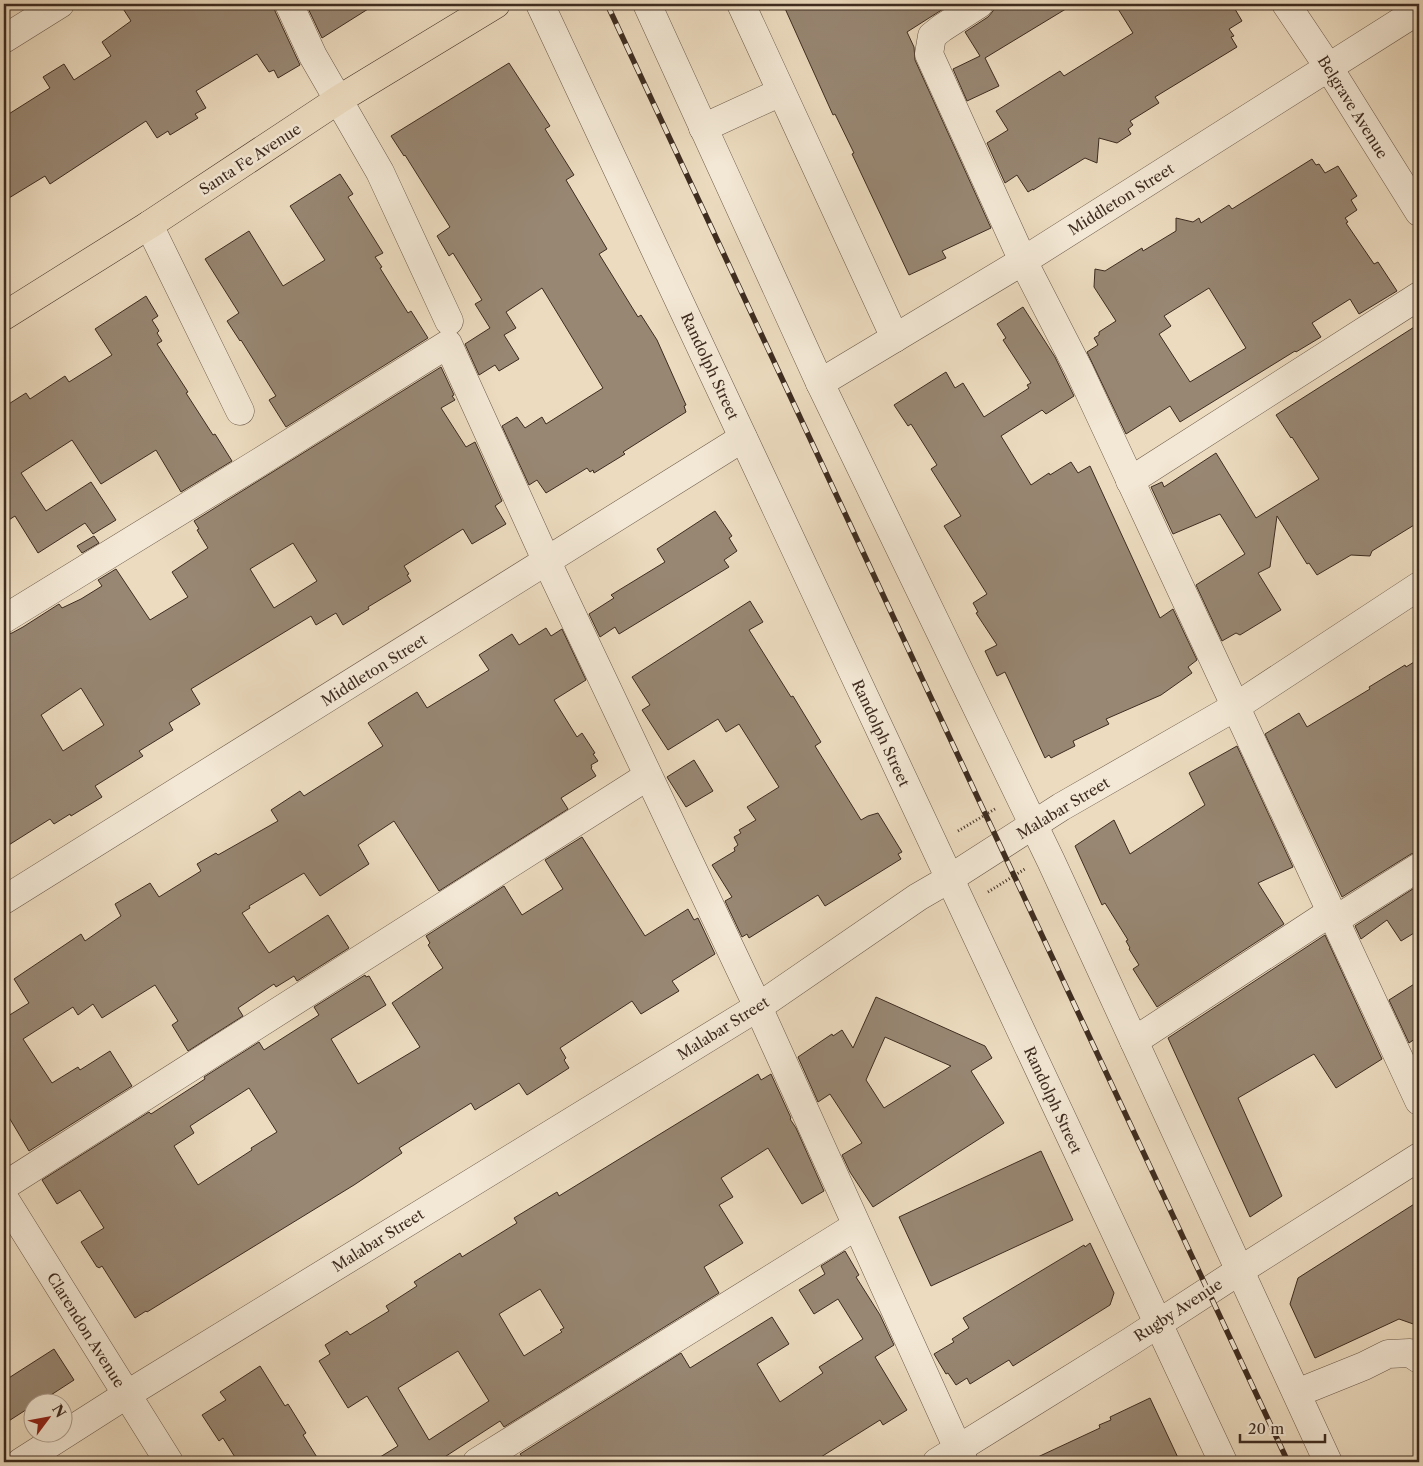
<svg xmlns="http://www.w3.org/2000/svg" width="1423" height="1466" font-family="'Libre Caslon Text',serif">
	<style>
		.building { fill: #988773; stroke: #3e2c20; fill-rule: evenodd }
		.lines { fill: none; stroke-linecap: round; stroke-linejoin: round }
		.minor-casing { stroke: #6a5848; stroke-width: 29 }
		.major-casing { stroke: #3e2c20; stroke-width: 29 }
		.path { stroke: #3e2c20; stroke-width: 3; stroke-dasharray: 1 2.5; stroke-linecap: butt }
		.minor { stroke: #f3e8d5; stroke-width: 28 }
		.major { stroke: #ecdbbf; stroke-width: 28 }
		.rail-casing { stroke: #3e2c20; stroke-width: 5.5 }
		.rail { stroke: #f3e8d5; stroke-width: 4; stroke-dasharray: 11; stroke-linecap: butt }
		.labels { text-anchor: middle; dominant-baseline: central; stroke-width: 5; stroke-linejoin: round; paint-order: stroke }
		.street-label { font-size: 15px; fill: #3e2c20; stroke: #f3e8d5 }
	</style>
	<rect width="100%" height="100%" fill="#ecdbbf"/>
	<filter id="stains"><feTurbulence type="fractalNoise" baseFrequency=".004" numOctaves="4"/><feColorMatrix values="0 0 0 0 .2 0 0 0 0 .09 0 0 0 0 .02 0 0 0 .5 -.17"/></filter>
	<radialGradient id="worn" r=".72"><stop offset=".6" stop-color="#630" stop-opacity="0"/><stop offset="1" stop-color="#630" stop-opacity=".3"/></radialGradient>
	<g class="building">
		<path d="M120,4H274L275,11L300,65L278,78L274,70L269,72L257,54L196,91L206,108L195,114L198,118L170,135L168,131L157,138L146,121L50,184L45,176L4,201V117L50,88L43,77L64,64L74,80L111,56L102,42L131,21Z"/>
		<path d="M306,4H376L322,38Z"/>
		<path d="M783,4H951L907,32L914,47L915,60L991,228L942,251L946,258L909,275L852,154L854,153L835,114L833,115Z"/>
		<path d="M995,4H1074L985,58L999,86L967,101L953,69L980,56L965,32L988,17L993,11Z"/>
		<path d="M1115,4H1232L1242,21L1229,29L1234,36L1231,37L1237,47L1155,97L1159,103L1130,121L1133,125L1128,129L1131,134L1117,143L1099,138L1097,163L1085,158L1033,190V189L1028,192L1017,175L1005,183L987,143L1008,130L996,111L1060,71L1064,76L1133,33Z"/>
		<path d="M509,63L550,126L545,129L574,175L566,180L607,249L599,254L638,317L641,315L657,340L686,405L684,406L686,412L623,452L625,454L594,473L593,470L590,472L587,468L546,493L537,480L529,485L502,426L517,417L525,428L542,417L546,424L603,388L542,288L506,312L516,328L504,335L519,359L499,371L495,365L479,375L465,344L490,328L475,304L482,300L453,253L449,256L437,236L450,227L405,155L404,156L391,136Z"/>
		<path d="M1312,159L1316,165L1319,164L1325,173L1338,166L1357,196L1351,200L1357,210L1345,218L1348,222L1346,223L1374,264L1378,262L1397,291L1359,314L1350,299L1312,323L1321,337L1296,352L1295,351L1180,422L1170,406L1126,434L1087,352L1098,345L1094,338L1099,335V332L1116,321L1094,287L1095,269L1105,271L1142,248L1143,251L1176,231V218L1193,222L1199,218L1201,223L1229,205L1232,209ZM1209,288L1246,348L1190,382L1159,334L1171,326L1164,316Z"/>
		<path d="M340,174L353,194L348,197L383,253L375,257L382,267L380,268L408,313L411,311L428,338L286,427L269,400L276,396L241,340L240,341L227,321L239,313L205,259L249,231L283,286L325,260L290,206Z"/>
		<path d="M146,296L158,316L152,320L159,331L157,333L162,341L157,344L188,392L186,393L213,435L215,434L232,461L181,492L156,450L101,484L72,440L21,473L46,511L91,482L116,520L93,534L85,523L38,553L15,516L4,523V407L26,393L30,399L65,376L69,382L112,355L95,329Z"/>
		<path d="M1023,307L1055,357L1074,396L1046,414L1042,410L1001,436L1031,485L1049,473L1050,475L1071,462L1078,473L1090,466L1160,618L1173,609L1197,660L1188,667L1192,673L1161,695L1106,719L1109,724L1073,741L1075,746L1051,758L1049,755L1045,758L1005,672L997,676L985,651L997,645L976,613L978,612L973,603L987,594L944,526L961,516L931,469L937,465L911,424L908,426L894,405L946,372L955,388L963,383L984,417L1029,388L1027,385L1031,383L1003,340L1006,338L997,324Z"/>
		<path d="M1419,324V522L1372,551L1370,556L1351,555L1317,575L1309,563L1307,564L1277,516L1270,567L1258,573L1281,610L1240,635L1236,633L1222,641L1196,585L1245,554L1220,514L1173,534L1151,487L1162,482L1164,487L1216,453L1256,518L1319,479L1292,437L1291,438L1276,415Z"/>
		<path d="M441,367L454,395L452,396L455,400L441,408L466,447L475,442L502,501L495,506L506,524L472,544L463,529L404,566L409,574L407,575L411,581L368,607L369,609L343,625L336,613L316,625L311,616L191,689L200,704L169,723L173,730L139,751L143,756L95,786L102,797L71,816L70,814L54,824L50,819L4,848V635L12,633L23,627L59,604L62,608L81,599L102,586L98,580L116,569L150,620L188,597L172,572L208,548L197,530L199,529L194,521ZM293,543L317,581L274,608L250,569ZM81,688L104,725L63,751L41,715Z"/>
		<path d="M715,511L732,536L729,538L737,551L724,560L729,567L619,634L615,627L600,637L589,614L614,598L611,595L665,562L657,549Z"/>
		<path d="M94,536L99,543L82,553L77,546Z"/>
		<path d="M750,601L763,622L749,630L791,697L793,696L821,742L815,746L861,820L868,816L878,813L902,852L898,854L901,859L825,906L818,895L749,938L747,934L742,937L725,901L732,897L712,865L735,851L734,848L738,845L734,837L741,833L739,830L756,820L747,807L779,787L739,724L726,732L718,719L668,750L642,710L650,705L632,677Z"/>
		<path d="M546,628L551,636L562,629L586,680L554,700L577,737L582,733L595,753L593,754L598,761L591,765L592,767L591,768L596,776L561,798L568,809L439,891L394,821L358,845L369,864L320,896L304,873L249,906L250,908L242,913L269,953L328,915L349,948L297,981L294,976L276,987L274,984L238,1008L243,1016L188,1051L172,1025L178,1021L155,985L102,1018L93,1004L78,1015L73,1007L23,1039L52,1083L78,1067L80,1070L110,1051L132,1086L29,1151L4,1109V1009L8,1016L29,1003L14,979L81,934L85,941L121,916L115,904L150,883L159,897L201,871L197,864L216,853L218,855L278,821L271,810L300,791L304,796L383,746L368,723L417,692L427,708L489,670L479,655L512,634L519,645Z"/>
		<path d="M1419,659V852L1411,854L1342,897L1265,734L1299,713L1307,727L1370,689L1369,687L1405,665L1406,667Z"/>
		<path d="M1237,746L1293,867L1258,883L1284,924L1157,1007L1133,969L1139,965L1129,949L1130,948L1126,941L1128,940L1105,903L1102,905L1075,846L1114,820L1130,854L1205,805L1189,773Z"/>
		<path d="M694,760L713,791L686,807L667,777Z"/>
		<path d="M582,837L645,936L688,909L694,920L698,918L715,954L672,981L679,991L641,1014L632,1001L560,1048L566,1058L564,1060L569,1068L527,1095L519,1083L475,1110L471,1103L399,1148L402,1153L354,1185L147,1312L146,1311L135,1318L102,1266L99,1268L98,1267H97L81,1242L104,1228L80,1190L57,1204L42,1180L149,1112L151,1114L205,1079L204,1077L259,1042L264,1050L319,1015L314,1007L365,975L366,977L369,976L386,1005L331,1039L358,1084L420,1047L392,1003L443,968L428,945L430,943L426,936L504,886L522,915L563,889L545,860ZM249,1088L277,1132L251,1148L252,1150L198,1185L174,1146L194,1133L190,1126Z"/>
		<path d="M1419,885V930L1401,941L1387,920L1361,939L1355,926Z"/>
		<path d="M1325,935L1382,1059L1336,1088L1314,1054L1238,1098L1282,1196L1250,1217L1168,1038Z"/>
		<path d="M1419,981V1036L1409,1043L1389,1000Z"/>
		<path d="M876,997L985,1046L992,1058L971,1071L1004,1123L873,1207L850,1172L842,1155L862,1143L830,1094L818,1102L798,1057L832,1034L833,1036L842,1030L853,1048ZM885,1037L951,1066L884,1108L866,1080Z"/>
		<path d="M758,1074L761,1080L771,1074L791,1118L790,1119L796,1128L824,1191L802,1204L768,1148L721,1178L733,1197L719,1205L743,1243L704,1267L719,1293L504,1427L500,1421L440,1460L442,1462H372L398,1446L367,1396L348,1408L319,1361L330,1354L325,1345L347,1331L350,1335L389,1311L386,1306L417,1286L414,1282L460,1253L462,1257L517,1223L514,1218L557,1192L559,1196ZM540,1289L564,1328L560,1330L562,1332L524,1356L499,1314ZM458,1351L489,1401L429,1440L398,1388Z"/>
		<path d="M1041,1151L1073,1220L931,1286L899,1217Z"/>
		<path d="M1419,1201V1326L1399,1319L1315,1358L1290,1304L1298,1278Z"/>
		<path d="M1090,1243L1114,1293L1110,1305L1013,1366L1009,1360L970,1384L967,1378L956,1385L948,1373L946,1374L934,1354L954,1342L952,1339L969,1328L963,1318L1084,1245L1085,1247Z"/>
		<path d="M845,1251L859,1275L856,1277L880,1315L894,1345L875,1357L907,1410L883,1425L880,1420L813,1462H526L520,1454L681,1353L690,1368L772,1317L789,1344L757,1364L780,1402L823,1373L819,1367L863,1339L838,1299L814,1314L799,1290L825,1274L821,1266Z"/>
		<path d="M54,1349L74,1380L37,1404H32V1406L4,1424V1381Z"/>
		<path d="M260,1366L285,1406L288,1404L306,1433L303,1435L320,1462H238L223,1438L219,1441L202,1415L226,1400L220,1392Z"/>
		<path d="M1150,1398L1180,1462H1027L1100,1428L1099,1425L1111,1420L1110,1417Z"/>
	</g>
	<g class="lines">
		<defs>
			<g id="minor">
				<path d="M289,4L313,56L380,172L449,321"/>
				<path d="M540,4L1223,1462"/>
				<path d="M647,4L820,383L1051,861L1328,1462"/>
				<path d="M741,4L895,338"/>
				<path d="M979,4L942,28L932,36L929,54L1023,261L1079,370L1419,1101"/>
				<path d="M1286,4L1329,68L1419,212"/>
				<path d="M4,39L60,4"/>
				<path d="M703,128L781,92"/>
				<path d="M149,225L240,411"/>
				<path d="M820,383L1023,261L1419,10"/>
				<path d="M1130,481L1419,296"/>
				<path d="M4,619L258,463L448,344L547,562L758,1007L964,1462"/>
				<path d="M4,900L743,438"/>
				<path d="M1335,920L1419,867"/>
				<path d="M1134,1041L1331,912"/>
				<path d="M4,1186L648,776"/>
				<path d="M4,1198L169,1462"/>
				<path d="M1297,1393L1364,1366L1388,1354L1410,1353L1419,1359"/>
				<path d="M21,1462L126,1395L758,1007L918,897L949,879L1061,807L1235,707L1419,586"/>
				<path d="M477,1462L856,1226"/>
				<path d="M937,1462L1130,1342L1239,1271L1419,1157"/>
			</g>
			<path id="major" d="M4,316L149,225L338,100L496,4"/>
		</defs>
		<use href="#minor" class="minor-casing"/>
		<use href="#major" class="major-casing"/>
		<g class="path">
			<path d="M958,831L995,809"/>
			<path d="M988,892L1025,869"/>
		</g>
		<use href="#minor" class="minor"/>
		<use href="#major" class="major"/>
		<defs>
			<path id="rail" d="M607,4L1288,1462"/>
		</defs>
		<use href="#rail" class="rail-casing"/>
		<use href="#rail" class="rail"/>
	</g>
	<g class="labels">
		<g class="street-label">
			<text transform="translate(1353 107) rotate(58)">Belgrave Avenue</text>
			<text transform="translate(250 159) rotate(-33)">Santa Fe Avenue</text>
			<text transform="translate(1121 199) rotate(-32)">Middleton Street</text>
			<text transform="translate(710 366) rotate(65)">Randolph Street</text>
			<text transform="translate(374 670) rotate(-32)">Middleton Street</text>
			<text transform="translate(881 733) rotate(65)">Randolph Street</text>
			<text transform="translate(1063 808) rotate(-31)">Malabar Street</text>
			<text transform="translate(723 1028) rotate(-32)">Malabar Street</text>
			<text transform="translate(1053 1100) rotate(65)">Randolph Street</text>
			<text transform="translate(378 1240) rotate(-32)">Malabar Street</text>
			<text transform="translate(1178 1310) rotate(-33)">Rugby Avenue</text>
			<text transform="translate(86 1330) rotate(58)">Clarendon Avenue</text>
		</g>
	</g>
	<rect width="1423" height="1466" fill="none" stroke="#ecdbbf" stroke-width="20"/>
	<rect x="5" y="5" width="1413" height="1456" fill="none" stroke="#3e2c20" stroke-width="2.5"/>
	<rect x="10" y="10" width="1403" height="1446" fill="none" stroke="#3e2c20"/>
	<g transform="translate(48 1418) rotate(58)"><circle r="24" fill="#f3e8d5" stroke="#ab9d8d"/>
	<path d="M0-4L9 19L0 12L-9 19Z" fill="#8f2418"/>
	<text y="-8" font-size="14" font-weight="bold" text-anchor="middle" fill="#3e2c20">N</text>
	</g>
	<path d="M1240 1434v8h85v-8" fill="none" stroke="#3e2c20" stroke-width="2.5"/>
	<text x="1248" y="1434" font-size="15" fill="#3e2c20" stroke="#f3e8d5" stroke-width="4" paint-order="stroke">20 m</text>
	<rect width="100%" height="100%" filter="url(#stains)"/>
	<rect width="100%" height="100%" fill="url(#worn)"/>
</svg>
